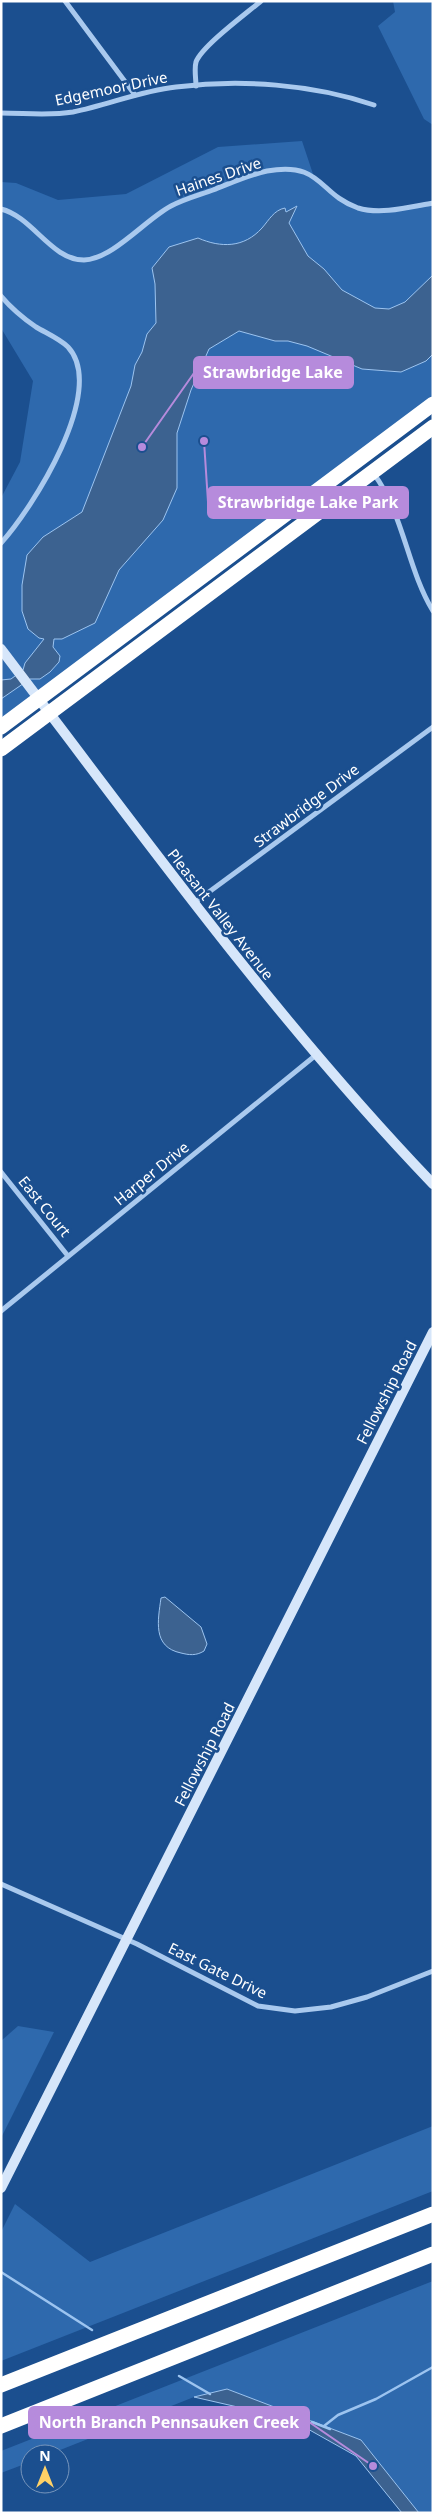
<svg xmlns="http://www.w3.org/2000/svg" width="434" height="2514" font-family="'Noto Sans',sans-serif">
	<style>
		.green { fill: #2e69ad }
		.water { fill: #3c6290; stroke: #9cc4f0 }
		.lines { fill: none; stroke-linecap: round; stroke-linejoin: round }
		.stream { stroke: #9cc4f0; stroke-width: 2.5 }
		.street { stroke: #a9c9ee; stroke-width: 5 }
		.secondary { stroke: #d6e6fa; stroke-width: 10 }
		.highway { stroke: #fff; stroke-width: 15 }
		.labels { text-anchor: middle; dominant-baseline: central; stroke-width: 5; stroke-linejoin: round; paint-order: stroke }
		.street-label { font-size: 15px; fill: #fff; stroke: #1b4f8f }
		.leader { fill: none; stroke: #b68bdc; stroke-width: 2 }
		.callout-dot { fill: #b68bdc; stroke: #1b4f8f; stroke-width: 2 }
		.callout { fill: #b68bdc; stroke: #b68bdc; stroke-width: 2 }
		.callout-label { font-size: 16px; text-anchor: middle; font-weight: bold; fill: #fff }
	</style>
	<rect width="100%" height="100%" fill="#1b4f8f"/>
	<g class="green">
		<path d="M393,1H433V125L424,119L378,26L395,12Z"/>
		<path d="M302,141L314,177L351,205L374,211L433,202V404L1,727V498L20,462L33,381L1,328V182L16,183L58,200L126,194L218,147Z"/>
		<path d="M18,2026L54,2032L1,2138V2041Z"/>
		<path d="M433,2126V2191L1,2361V2232L15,2204L90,2262Z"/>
		<path d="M433,2281V2513H419L361,2440L227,2389L194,2397L50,2454H30V2462L1,2473V2451Z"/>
	</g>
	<g class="water">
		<path d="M297,206L289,223L308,256L324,269L342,290L375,308L389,309L405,302L433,275V354L426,361L401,372L362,369L307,346L288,341H275L239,331L209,349L191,390L177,433V488L163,520L119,570L95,623L62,639H54L53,647L60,656L59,662L50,672L40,679H30L1,699V680L11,679L23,670L25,663L44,639L39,638L28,629L22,611V585L27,555L43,537L82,512L131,386L135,365L142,352L147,334L156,323L155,284L152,268L169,247L198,238C221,248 244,248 262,228C269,220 274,210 285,208L286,212Z"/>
		<path d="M165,1597L201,1627L207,1644L204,1651C196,1656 189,1655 181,1653C152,1647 158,1620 161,1598Z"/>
		<path d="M227,2389L361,2440L419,2513H402L356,2456L290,2419L194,2397Z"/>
	</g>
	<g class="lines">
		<g class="stream">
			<path d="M1,2272L92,2330"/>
			<path d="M179,2376L210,2394"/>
			<path d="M312,2422L330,2429"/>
			<path d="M324,2426L338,2415L376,2399L433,2367"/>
		</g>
		<g class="street">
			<path d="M65,1L135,95"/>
			<path d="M196,86C196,79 194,69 196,62C202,46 247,13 261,1"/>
			<path d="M1,113C25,113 49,116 73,112C108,105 140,91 176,87C241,79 312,84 374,105"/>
			<path d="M1,209C33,217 51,260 84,260C113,259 146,219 171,206C184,199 199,195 213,190C231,183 248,175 267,171C322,161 318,194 358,208C381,215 410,207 433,203"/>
			<path d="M1,296C11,308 23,318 36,327C46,333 60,339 68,347C108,390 32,509 1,543"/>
			<path d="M374,474C404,515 407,568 433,611"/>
			<path d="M194,903L433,727"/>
			<path d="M1,1172L68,1256"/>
			<path d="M1,1311L316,1055"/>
			<path d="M1,1884L137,1944L258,2006L295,2011L331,2007L367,1997L433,1971"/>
		</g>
		<g class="secondary">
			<path d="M1,649C140,832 274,1018 433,1184"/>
			<path d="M1,2188L433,1332"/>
		</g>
		<g class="highway">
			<path d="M1,727L433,404"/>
			<path d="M1,749L433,427"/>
			<path d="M1,2385L433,2214"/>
			<path d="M1,2426L433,2254"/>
		</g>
	</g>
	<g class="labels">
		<g class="street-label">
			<text transform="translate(111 88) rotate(-12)">Edgemoor Drive</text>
			<text transform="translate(218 176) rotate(-19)">Haines Drive</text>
			<text transform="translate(306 805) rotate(-37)">Strawbridge Drive</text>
			<text transform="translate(221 914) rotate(52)">Pleasant Valley Avenue</text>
			<text transform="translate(151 1173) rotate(-39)">Harper Drive</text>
			<text transform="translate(45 1206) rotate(51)">East Court</text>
			<text transform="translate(386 1392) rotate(-63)">Fellowship Road</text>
			<text transform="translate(204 1754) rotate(-63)">Fellowship Road</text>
			<text transform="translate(218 1970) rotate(26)">East Gate Drive</text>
		</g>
	</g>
	<path class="leader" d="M142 447L194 373M204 441L208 502M373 2466L309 2422"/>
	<g class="callout-dot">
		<circle cx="142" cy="447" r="5"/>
		<circle cx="204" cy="441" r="5"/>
		<circle cx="373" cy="2466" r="5"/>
	</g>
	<g class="callout">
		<rect x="194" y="357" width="159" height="31" rx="5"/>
		<rect x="208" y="487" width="200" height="31" rx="5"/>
		<rect x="29" y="2407" width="280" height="31" rx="5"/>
	</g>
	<g class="callout-label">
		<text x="273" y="378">Strawbridge Lake</text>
		<text x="308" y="508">Strawbridge Lake Park</text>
		<text x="169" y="2428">North Branch Pennsauken Creek</text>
	</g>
	<rect width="434" height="2514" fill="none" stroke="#ffffff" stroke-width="5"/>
	<g transform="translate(45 2469)"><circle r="24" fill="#1b4f8f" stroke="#7695bc"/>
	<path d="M0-4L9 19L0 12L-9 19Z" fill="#ffd166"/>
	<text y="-8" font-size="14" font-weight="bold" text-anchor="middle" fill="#ffffff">N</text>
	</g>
</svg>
